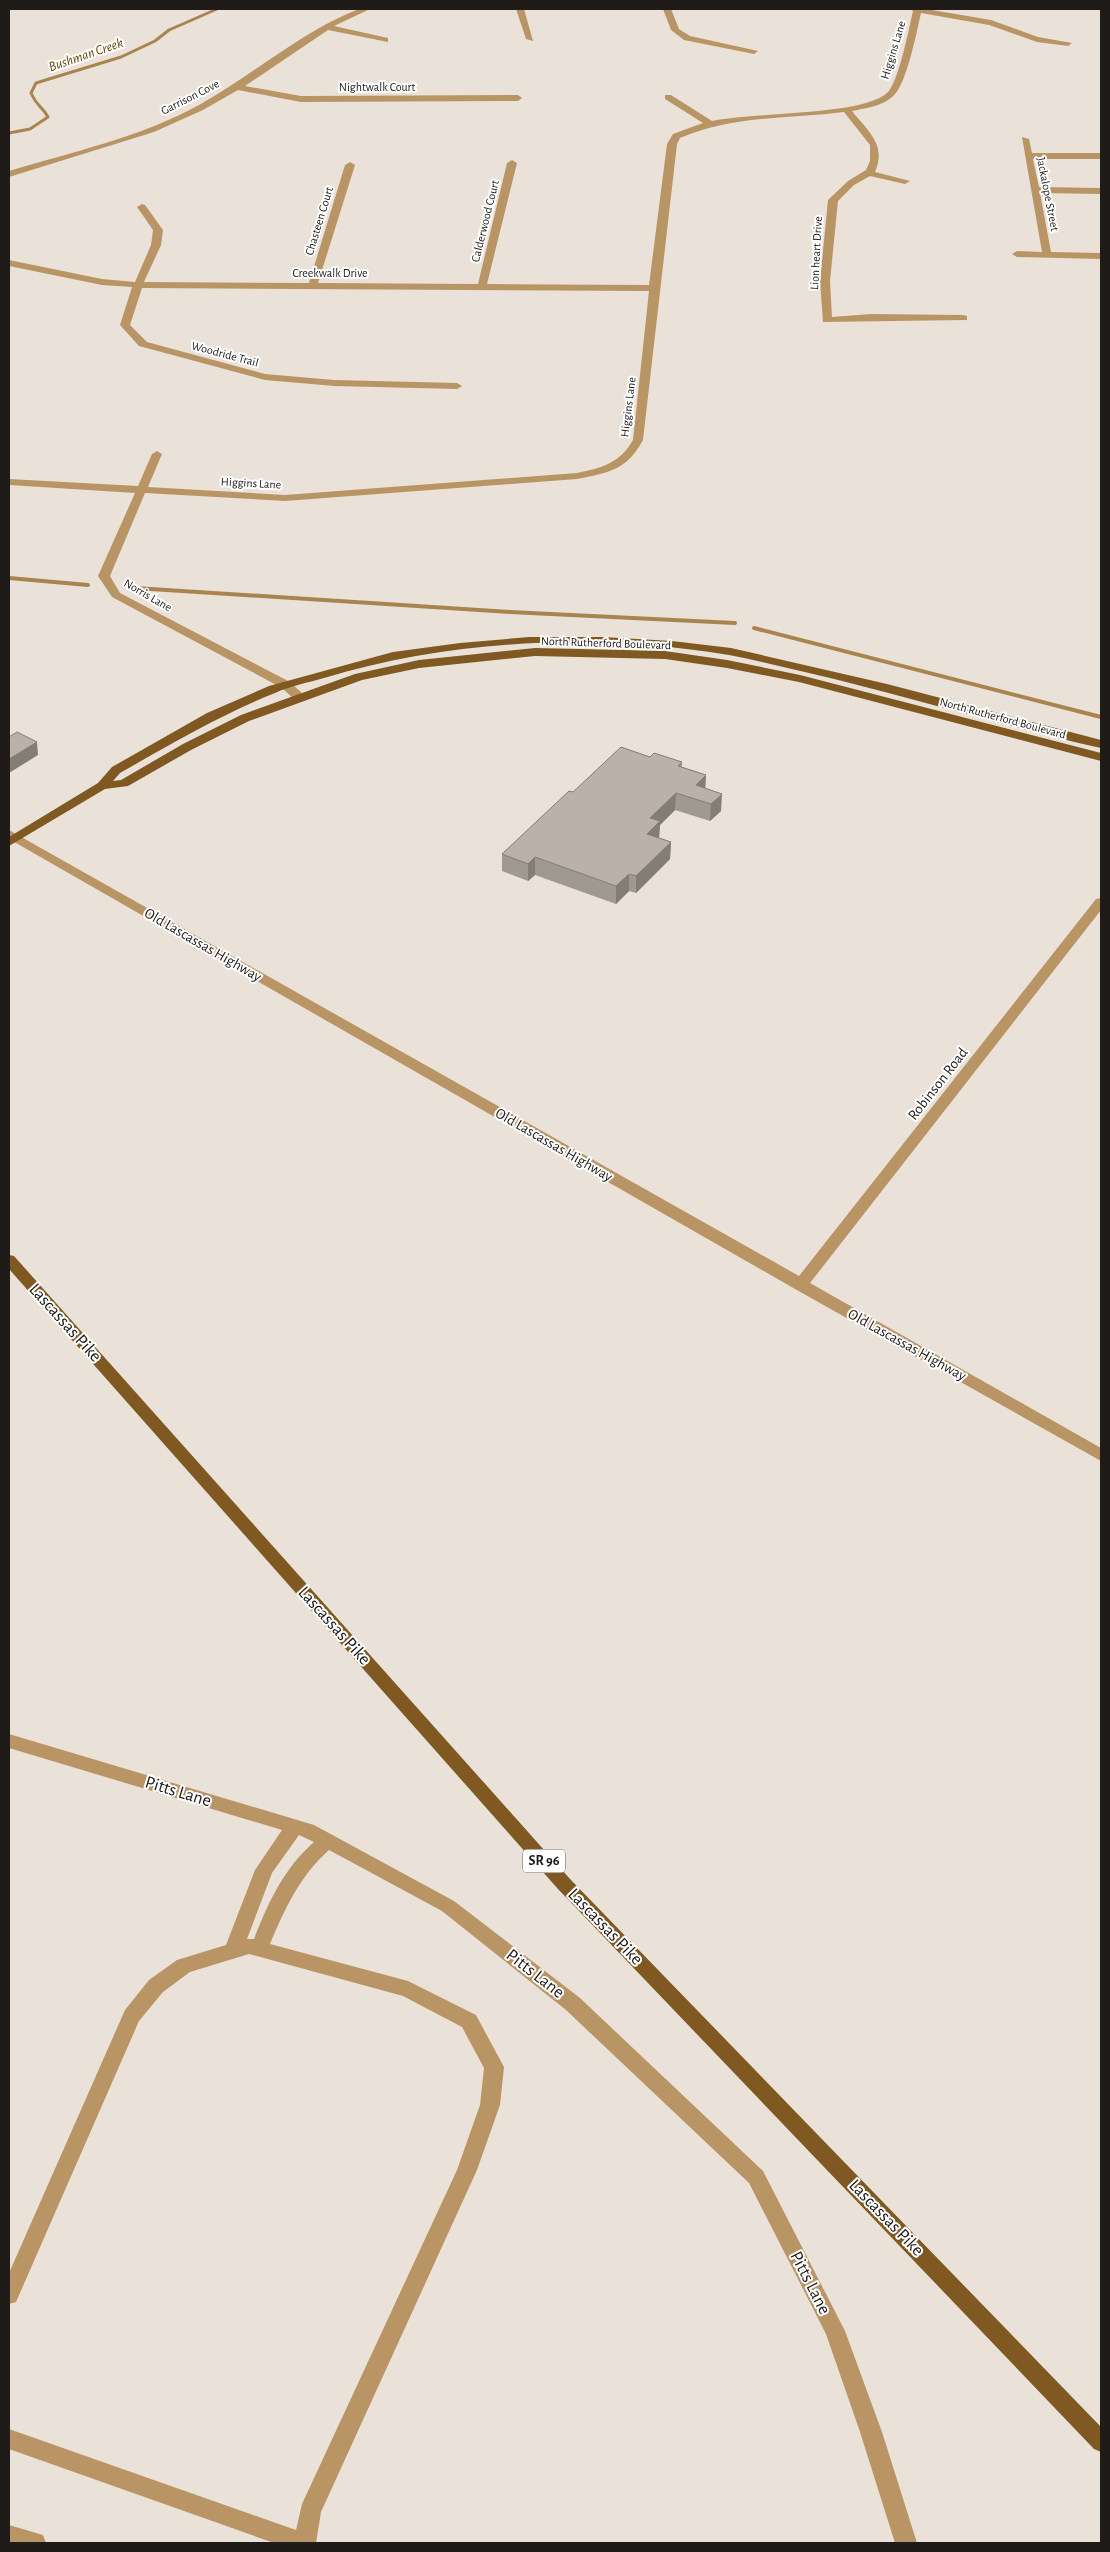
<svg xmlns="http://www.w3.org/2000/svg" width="1110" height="2552" font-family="'Alegreya Sans',sans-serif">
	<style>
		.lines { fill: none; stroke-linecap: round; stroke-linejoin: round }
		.stream-far1 { stroke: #aa844f; stroke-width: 3 }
		.stream { stroke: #aa844f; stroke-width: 4 }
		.minor { fill: #b99566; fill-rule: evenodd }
		.major { fill: #7f5921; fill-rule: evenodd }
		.wall { fill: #a09991 }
		.shaded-wall { fill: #827d76 }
		.building { fill: #bab2a9; stroke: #827d76 }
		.labels { text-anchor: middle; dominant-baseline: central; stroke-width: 4; stroke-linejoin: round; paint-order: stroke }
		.far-street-label { font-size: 12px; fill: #1e1b18; stroke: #fff }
		.far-water-label { font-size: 14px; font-style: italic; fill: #6b480d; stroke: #fff }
		.shield { fill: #fff; stroke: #625f5d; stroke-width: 1 }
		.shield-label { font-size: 14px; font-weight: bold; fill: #1e1b18 }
		.street-label { font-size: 15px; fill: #1e1b18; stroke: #fff }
		.near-street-label { font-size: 18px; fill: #1e1b18; stroke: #fff }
	</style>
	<rect width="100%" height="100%" fill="#eae2d8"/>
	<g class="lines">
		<path class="stream-far1" d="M9,133L30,129L48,117C42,106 37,107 31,93L36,83L121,57L155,41L169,30L217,9"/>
		<g class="stream">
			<path d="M9,578L88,585"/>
			<path d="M135,588L510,612L735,623"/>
			<path d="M754,628L1101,717"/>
		</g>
		<g class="minor">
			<path d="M359,9H370L334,26L388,38V42L328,30L245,86L301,96L518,95L522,98L518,101L301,102L238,90L203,110L154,132L9,177V171C72,152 141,137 199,105C253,75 302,31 359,9Z"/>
			<path d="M516,9H524L533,41L526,39Z"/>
			<path d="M663,9H671L679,29L690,36L758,51L754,54L684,40L671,30Z"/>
			<path d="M910,9H926L991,20L1038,37L1072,43L1068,46L1037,42L989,25L921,13C917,31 907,81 895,94C885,106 866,108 852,111C868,131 887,145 875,172L910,181L905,184L870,176L854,185L838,201L830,281L832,317L871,314L963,315L967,316V320L823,322L820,281L828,200L848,181L866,170L870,161V145L844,112C789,119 732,115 680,138L677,144L643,440C627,470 608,473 577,479L285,501L145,493L110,576L120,593L290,682L303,694V700H295L282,688L112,597L98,576L135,493L9,485V479L138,486L152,454L157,451L162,454L148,487L285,495L577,473C602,468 620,463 633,440L649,291L142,288L130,325L147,342L265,374L334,380L457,383L462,386L457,389L334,386L265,380L139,346L120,325L132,287L102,285L9,266V260L102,279L135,282L151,245L153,230L137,207L142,204L145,205L163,230L161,245L144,282L309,283L345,165L350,162L355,165L318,283L478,284L507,163L512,160L517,163L487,284L649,285L667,144L673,134L703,123L665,99V95H671L712,121C750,112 865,116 888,92C899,80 909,28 913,11Z"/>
			<path d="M1022,137L1029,139L1032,153H1101V159H1033L1039,187L1101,188V194L1040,193L1051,252L1101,253V259L1017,257L1012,254L1017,251L1042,252Z"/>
			<path d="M9,830L799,1276L1096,899L1101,898V910L810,1283L1101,1448V1461L795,1289L9,839Z"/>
			<path d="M9,1734L314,1825L454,1901L580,1998L763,2171L845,2331L882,2432L917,2543H895L860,2432L826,2334L749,2183L566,2010L442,1911L329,1850C300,1876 285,1908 270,1944L408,1981L476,2015L504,2067L500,2105L477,2170L321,2512L316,2543H274L9,2449V2429L296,2530L302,2504L457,2170L480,2105L484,2068L462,2027L403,1996L249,1954L190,1972L163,1992L139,2021L16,2302L9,2304V2273L125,2010L149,1980L177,1960L226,1945L255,1870L282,1830L9,1748ZM299,1835L314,1842C284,1868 268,1903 254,1939H247L272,1873Z"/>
			<path d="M9,2525L43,2535L46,2543H9Z"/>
		</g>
		<g class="major">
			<path d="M529,637H603L672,641L731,648L887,684L1101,740V748C1003,726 907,696 809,673C782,667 756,660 729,655C595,633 454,639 324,678C307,683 290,686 275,693C220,715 171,744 120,773L113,781L121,780L183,744L241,715L355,674L419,660L535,648L665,651L727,660L800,675L1101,753V761L799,682L727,668L665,659L535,656L419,668L362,680L249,721L191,750L128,786L105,789L9,846V837L98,783L112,767L207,713L269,686L393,652L460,643Z"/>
			<path d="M9,1255L14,1256L570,1879L1101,2427V2452L1094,2449L558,1889L9,1269Z"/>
		</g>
	</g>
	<path class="wall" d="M650,757L682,762V767L706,775L705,788L721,811L710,821L675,810L660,825L659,838L671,842L670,859L636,893L629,891L616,904L535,875L528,881L502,871V854L573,792Z"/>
	<g class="shaded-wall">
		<path d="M37,742L38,755L9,773V759Z"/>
		<path d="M706,775L705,792L696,785Z"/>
		<path d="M676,793L675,810L660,825L659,838L647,834L650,818Z"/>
		<path d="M722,794L721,811L710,821L711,804Z"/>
		<path d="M671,842L670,859L636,893V876Z"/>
		<path d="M535,857V875L528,881V864Z"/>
		<path d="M629,874V891L616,904V886Z"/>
	</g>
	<g class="building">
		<path d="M17,732L37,742L9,759V737Z"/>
		<path d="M621,747L650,757L654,753L682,762L678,766L706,775L696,785L722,794L711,804L676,793L650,818L660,821L647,834L671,842L636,876L629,874L616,886L535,857L528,864L502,854L569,791L573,792Z"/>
	</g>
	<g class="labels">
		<g class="far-street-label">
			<text transform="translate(893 50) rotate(-73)">Higgins Lane</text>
			<text x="377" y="87">Nightwalk Court</text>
			<text transform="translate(190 97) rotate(-27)">Garrison Cove</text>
			<text transform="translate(1048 194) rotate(79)">Jackalope Street</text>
			<text transform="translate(319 221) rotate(-73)">Chasteen Court</text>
			<text transform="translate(485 221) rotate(-76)">Calderwood Court</text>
			<text transform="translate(816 253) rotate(-87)">Lion heart Drive</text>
			<text x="330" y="273">Creekwalk Drive</text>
			<text transform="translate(225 354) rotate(15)">Woodride Trail</text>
			<text transform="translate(628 407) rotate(-83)">Higgins Lane</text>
			<text transform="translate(251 483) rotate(3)">Higgins Lane</text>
			<text transform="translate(148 595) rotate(30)">Norris Lane</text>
			<text transform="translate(606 643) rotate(2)">North Rutherford Boulevard</text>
			<text transform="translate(1003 718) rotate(15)">North Rutherford Boulevard</text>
		</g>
		<g class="far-water-label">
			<text transform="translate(86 55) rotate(-19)">Bushman Creek</text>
		</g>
		<rect class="shield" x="523" y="1849.5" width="42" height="23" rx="4"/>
		<g class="shield-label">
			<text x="544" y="1861">SR 96</text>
		</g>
		<g class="street-label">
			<text transform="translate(203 945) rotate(30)">Old Lascassas Highway</text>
			<text transform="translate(938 1084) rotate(-52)">Robinson Road</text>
			<text transform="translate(554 1145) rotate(30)">Old Lascassas Highway</text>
			<text transform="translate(907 1345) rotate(29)">Old Lascassas Highway</text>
		</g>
		<g class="near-street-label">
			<text transform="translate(65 1323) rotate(48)">Lascassas Pike</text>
			<text transform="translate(334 1626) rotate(48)">Lascassas Pike</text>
			<text transform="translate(178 1792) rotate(17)">Pitts Lane</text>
			<text transform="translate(605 1927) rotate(46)">Lascassas Pike</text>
			<text transform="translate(535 1974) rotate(38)">Pitts Lane</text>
			<text transform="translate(886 2218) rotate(46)">Lascassas Pike</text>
			<text transform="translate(810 2283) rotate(63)">Pitts Lane</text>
		</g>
	</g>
	<rect width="1110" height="2552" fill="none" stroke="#1e1b18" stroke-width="20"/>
</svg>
